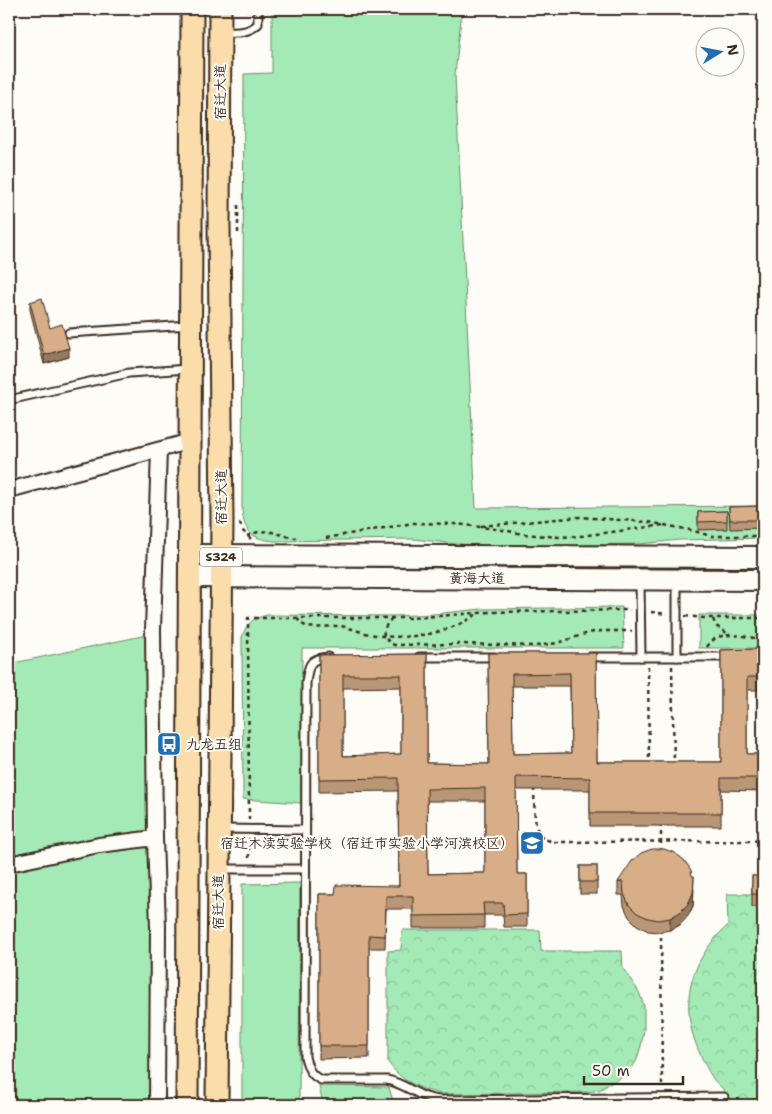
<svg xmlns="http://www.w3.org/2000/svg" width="772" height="1114" font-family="'Shantell Sans','LXGW WenKai TC',sans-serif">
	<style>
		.grass { fill: #a4eab6; stroke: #708a6a }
		.forest { fill: url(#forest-crowns); stroke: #708a6a }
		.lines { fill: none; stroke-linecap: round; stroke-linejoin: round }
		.lane-casing { stroke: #3b2a1e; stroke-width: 11 }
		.street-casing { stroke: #3b2a1e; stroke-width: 18 }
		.secondary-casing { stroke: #3b2a1e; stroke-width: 24 }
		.primary-casing { stroke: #3b2a1e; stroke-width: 25 }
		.path { stroke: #3b2a1e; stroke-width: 2.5; stroke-dasharray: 4 4; stroke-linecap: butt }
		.lane { stroke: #fdfcf7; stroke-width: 7 }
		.street { stroke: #fdfcf7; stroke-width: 14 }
		.secondary { stroke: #fdfcf7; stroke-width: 20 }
		.primary { stroke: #fbddab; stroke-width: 21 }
		.wall { fill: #b99675; stroke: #3b2a1e; fill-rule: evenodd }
		.shaded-wall { fill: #967a5f; stroke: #3b2a1e }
		.building { fill: #d7ae88; stroke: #3b2a1e; fill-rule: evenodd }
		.labels { text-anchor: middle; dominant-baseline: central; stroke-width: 4; stroke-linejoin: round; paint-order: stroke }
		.shield { fill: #fdfcf7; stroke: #75695f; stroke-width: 1 }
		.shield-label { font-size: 12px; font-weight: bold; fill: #3b2a1e }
		.street-label { font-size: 14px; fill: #3b2a1e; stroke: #fdfcf7 }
		.poi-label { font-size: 14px; fill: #3b2a1e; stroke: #fdfcf7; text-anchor: start }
	</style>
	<defs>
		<pattern id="forest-crowns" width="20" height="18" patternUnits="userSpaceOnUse" patternTransform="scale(1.25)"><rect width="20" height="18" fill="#a4eab6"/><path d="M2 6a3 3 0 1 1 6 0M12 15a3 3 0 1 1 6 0" fill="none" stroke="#8ec99c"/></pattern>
	</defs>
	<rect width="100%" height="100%" fill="#fdfcf7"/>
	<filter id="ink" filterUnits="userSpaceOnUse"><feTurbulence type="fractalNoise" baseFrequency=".02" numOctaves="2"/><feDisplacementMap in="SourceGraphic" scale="10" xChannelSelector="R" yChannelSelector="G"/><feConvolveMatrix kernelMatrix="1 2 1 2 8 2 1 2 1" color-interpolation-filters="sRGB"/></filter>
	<g filter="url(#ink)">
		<g class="grass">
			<path d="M272,9H462L455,75L476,508L763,506V538L680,540L639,544L508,546L456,544L414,539L275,541C250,539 243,531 242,506L244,74L272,73Z"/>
			<path d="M622,607L624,648H302L301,803L243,799L242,637C247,622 252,619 267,615L394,616L433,614L482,609Z"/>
			<rect x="699" y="615" width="64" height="33"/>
			<path d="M147,635L155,1105H9V664Z"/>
			<path d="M300,883L299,1105H301H242V884Z"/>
			<path d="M319,1086L389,1087L394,1105H323Z"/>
			<path d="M763,1104V1105H399Z"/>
		</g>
		<g class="forest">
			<path d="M752,884H763V1103H725C725,1100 725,1095 724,1092C723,1087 717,1084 714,1080C710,1074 706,1067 703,1060C677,1009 687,963 728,925L727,894H752Z"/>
			<path d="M402,930H540L541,951H622L623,968L639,992L644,1006V1030L641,1046L636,1062L625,1075L599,1090L588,1092L441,1094C420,1089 400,1081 388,1062V951L401,950Z"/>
		</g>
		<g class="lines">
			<defs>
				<g id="lane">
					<path d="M221,32C235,32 247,34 258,24V9"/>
					<path d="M69,333L189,325"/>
					<path d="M9,400L129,373L189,369"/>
					<path d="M640,582L641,657"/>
					<path d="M677,582V657"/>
					<path d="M328,657C309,658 308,666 306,683L305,1057C308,1068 310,1075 321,1080H387C407,1084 418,1098 439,1100L724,1097"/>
					<path d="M419,657H495"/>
					<path d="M589,657H730"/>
					<path d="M221,829L305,830"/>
					<path d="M222,869H305"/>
				</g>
				<g id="street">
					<path d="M9,490L191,441"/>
					<path d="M9,864L99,845L155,838"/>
					<path d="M157,1105L158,927L155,838L153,629L159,450"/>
				</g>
				<g id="secondary">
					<path d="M190,555L763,557"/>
					<path d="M190,577L763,580"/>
				</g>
				<g id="primary">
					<path d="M187,1105L192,9"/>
					<path d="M217,1105L222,520L219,224L220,9"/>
				</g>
			</defs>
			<use href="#lane" class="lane-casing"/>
			<use href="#street" class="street-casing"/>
			<use href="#secondary" class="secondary-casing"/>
			<use href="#primary" class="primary-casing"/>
			<g class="path">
				<path d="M759,9L763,118"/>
				<path d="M238,233V204"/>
				<path d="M240,523L242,530L251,539"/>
				<path d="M481,526L580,517L648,522L690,530L711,536H763"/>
				<path d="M247,536C269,526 275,535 296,538"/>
				<path d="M326,538L413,523L457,524L503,530L523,534L559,537L581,536L664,525"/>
				<path d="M651,612L667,614"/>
				<path d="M685,616L704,618H763"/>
				<path d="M297,618C306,634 324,625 339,626C350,627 359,632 369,634C405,641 447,635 477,614"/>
				<path d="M392,618C382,630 379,636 394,645L462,644L535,646L558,643L588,633L601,631H632"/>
				<path d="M713,619L716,626L730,635"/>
				<path d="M707,647C719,627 745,638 763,639"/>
				<path d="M648,666L649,763"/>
				<path d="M672,666L674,763"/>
				<path d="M534,788C535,801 532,831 543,838C546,840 551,841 554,842L751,841L763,840"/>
				<path d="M249,820L248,618H412L490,612L630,610"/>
				<path d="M661,824V851"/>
				<path d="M249,838V860"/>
				<path d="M661,929L662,1088"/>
			</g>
			<use href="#lane" class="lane"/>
			<use href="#street" class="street"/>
			<use href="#secondary" class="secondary"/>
			<use href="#primary" class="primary"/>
		</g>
		<g class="wall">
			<rect x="247" y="9" width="6" height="2"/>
			<rect x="263" y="9" width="15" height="2"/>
			<path d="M30,302L50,328L69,357L44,364L30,310Z"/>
			<path d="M763,506V528L730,529L729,507Z"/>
			<path d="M727,511V529L698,530V512Z"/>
			<path d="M763,649V690H747V754H763V791L721,790V826H590V790H516L517,874H527V927H504L503,915H484V928H413V909H386L385,948H369V1058L319,1059V894H335L399,886L398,791L319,792V655L427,654V763L489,764L488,653H596L597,762H721V650ZM512,686H570L571,753L513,754ZM401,687V754L343,756V688ZM427,801H485V873L428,874Z"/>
			<rect x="580" y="866" width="17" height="28"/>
			<rect x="752" y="876" width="11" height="31"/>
			<path d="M618,882L694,889L693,906L688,916L680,925L670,930L659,932L648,931L637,925L629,917L624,906L623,895H618Z"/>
		</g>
		<g class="shaded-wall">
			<path d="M69,348V357L44,364V355Z"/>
			<path d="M694,876L693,906L688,916L680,925L670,930V918Z"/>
		</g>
		<g class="building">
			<path d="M42,298L50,328L62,324L69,348L44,355L30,302Z"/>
			<path d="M763,506V520H730L729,507Z"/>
			<path d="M727,511V521L698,522V512Z"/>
			<path d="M763,649V677H747V754H763V778H721V813H590V778L516,777L517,874H527V914L504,915L503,903H483L484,915L413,916V896H386L385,936L369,935V1046H319V894H335L336,885L399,886L398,778L319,779V655L427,654V763L489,764L488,653H596L597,762H721V650ZM570,673L571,753L513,754L512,674ZM343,675H401V754L343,756ZM485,788V873L428,874L427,789Z"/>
			<path d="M652,849H664L675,853L684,860L691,870L692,876H694L693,893L688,904L680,912L670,918L659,920L648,918L637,913L629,905L624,894L623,882H618L632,861L641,853Z"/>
			<rect x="580" y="866" width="17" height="16"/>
			<rect x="752" y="876" width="11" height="18"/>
		</g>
	</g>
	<defs>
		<symbol id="bus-square" viewBox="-11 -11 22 22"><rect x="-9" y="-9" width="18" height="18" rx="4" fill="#1f6fb2" stroke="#fdfcf7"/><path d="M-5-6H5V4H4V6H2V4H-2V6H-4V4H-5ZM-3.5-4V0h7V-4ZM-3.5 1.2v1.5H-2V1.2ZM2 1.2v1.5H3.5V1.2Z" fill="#fff"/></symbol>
		<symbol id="school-square" viewBox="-11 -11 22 22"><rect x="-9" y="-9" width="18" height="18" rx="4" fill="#1f6fb2" stroke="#fdfcf7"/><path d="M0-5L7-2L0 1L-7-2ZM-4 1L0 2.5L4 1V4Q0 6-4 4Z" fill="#fff"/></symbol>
	</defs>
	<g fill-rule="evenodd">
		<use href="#bus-square" x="155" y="730" width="28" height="28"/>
		<use href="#school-square" x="518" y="829" width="28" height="28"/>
	</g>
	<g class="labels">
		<rect class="shield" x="200" y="547.5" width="42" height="19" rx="4"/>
		<g class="shield-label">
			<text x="221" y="557">S324</text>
		</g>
		<g class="street-label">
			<text transform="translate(220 92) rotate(-90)">宿迁大道</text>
			<text transform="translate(221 497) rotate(-90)">宿迁大道</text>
			<text x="477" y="578">黄海大道</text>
			<text transform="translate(218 902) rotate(-90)">宿迁大道</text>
		</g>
		<g class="poi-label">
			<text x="186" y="744">九龙五组</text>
			<text x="514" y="843" text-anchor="end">宿迁木渎实验学校（宿迁市实验小学河滨校区）</text>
		</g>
	</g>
	<rect width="772" height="1114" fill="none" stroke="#fdfcf7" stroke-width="30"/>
	<rect x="15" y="15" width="742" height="1084" fill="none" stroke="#3b2a1e" stroke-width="2" filter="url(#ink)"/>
	<g transform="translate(720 52) rotate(80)"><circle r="24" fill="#fdfcf7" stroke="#afa8a0"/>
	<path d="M0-4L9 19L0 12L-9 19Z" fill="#1f6fb2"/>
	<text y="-8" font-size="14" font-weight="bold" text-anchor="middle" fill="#3b2a1e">N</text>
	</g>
	<path d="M584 1076v8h99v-8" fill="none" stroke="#3b2a1e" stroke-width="2.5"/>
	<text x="592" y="1076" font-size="15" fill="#3b2a1e" stroke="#fdfcf7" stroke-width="4" paint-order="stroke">50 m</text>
</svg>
